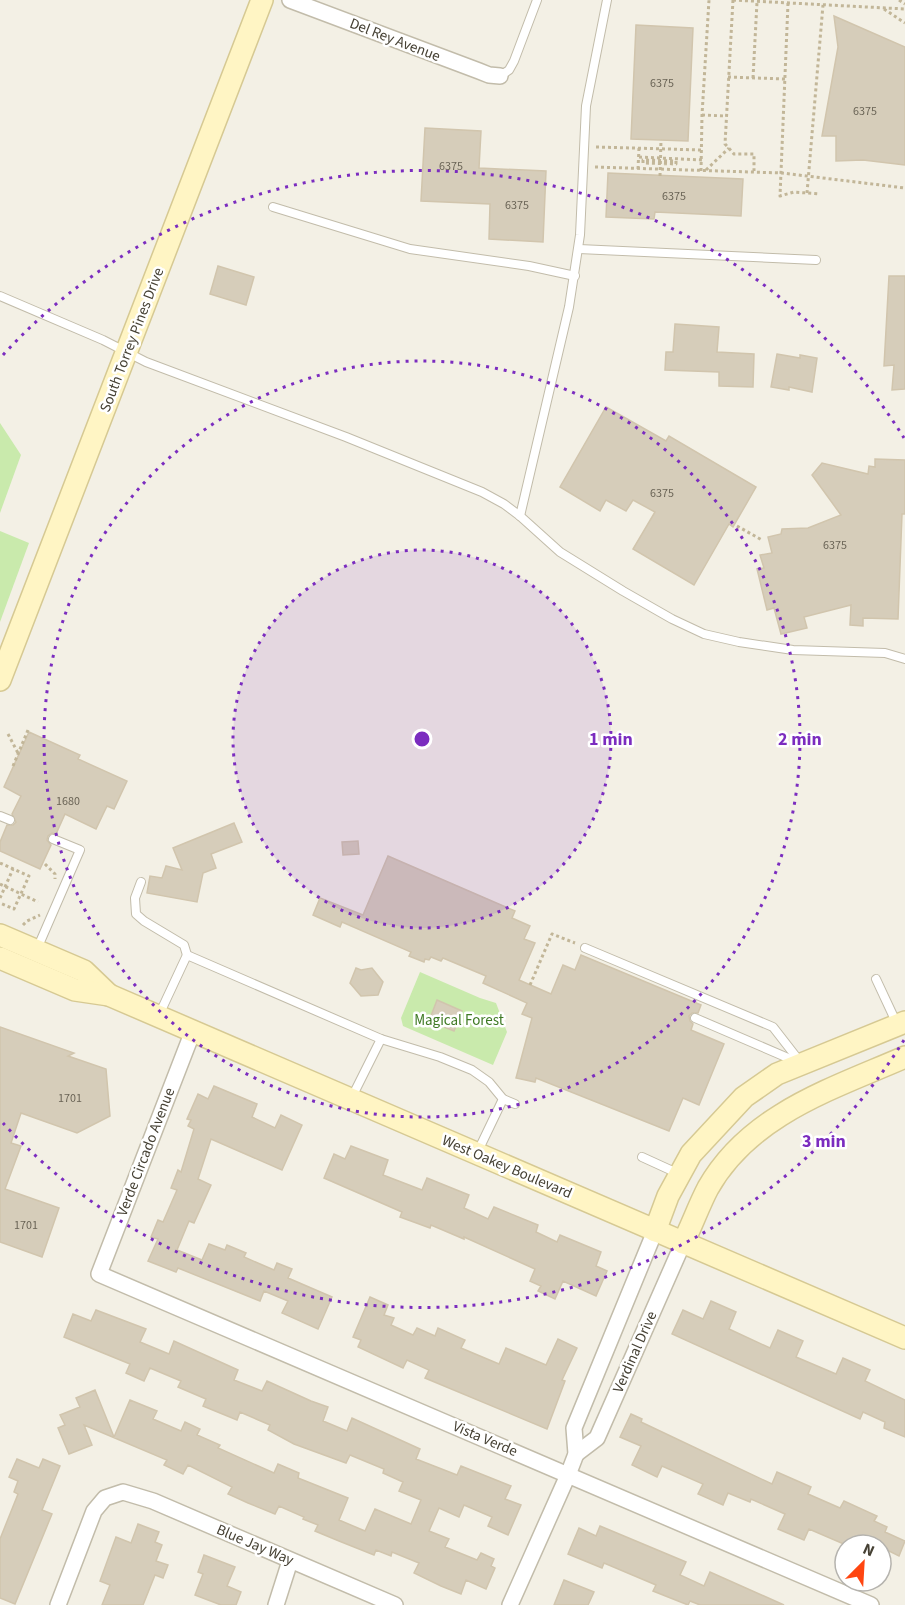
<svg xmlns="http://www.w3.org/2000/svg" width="905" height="1605" font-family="'Source Sans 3',sans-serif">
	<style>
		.green { fill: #c9eaac }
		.building { fill: #d6cdba; stroke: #d1c5ad; stroke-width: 1.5 }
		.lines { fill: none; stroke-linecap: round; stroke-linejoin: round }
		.lane-casing { stroke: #c2bcaa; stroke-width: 10 }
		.street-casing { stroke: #c2bcaa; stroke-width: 18 }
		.secondary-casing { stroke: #d6c993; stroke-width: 24 }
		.path { stroke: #c2b698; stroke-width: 3; stroke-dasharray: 3 3; stroke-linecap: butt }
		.lane { stroke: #fff; stroke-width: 8 }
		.street { stroke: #fff; stroke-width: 15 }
		.secondary { stroke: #fff5c4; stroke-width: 21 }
		.path-bridge { stroke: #c2b698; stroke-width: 3; stroke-dasharray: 3 3; stroke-linecap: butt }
		.ring { fill: none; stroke: #7b2cbf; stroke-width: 3; stroke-dasharray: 3 6 }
		.labels { text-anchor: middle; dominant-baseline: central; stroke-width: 5; stroke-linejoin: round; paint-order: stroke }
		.number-label { font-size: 12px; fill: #6a6456 }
		.street-label { font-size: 15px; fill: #464134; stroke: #fff }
		.park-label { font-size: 15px; fill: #3f7a25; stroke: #fff }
		.centre { fill: #7b2cbf; stroke: #fff; stroke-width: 3 }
		.ring-label { font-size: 18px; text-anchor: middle; font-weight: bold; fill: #7b2cbf; stroke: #fff; stroke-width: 5; stroke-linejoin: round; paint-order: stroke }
	</style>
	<rect width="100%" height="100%" fill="#f3f0e5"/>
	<g class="green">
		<path d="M0,423L21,455L0,513Z"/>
		<path d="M0,531L29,543L0,622Z"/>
		<path d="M420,972L480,998L496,1003L507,1032L493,1065L403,1026L401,1018Z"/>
	</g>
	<g class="building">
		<path d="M834,16L905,47V165L863,160L836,161V136H822L838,47Z"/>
		<path d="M636,25L693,28L688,141L631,139Z"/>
		<path d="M425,128L481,131L479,168L546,171L543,242L489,239L490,204L421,201Z"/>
		<path d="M608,173L743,179L741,216L655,212L654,219L606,217Z"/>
		<path d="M218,266L254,277L246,305L210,294Z"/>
		<path d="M889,276H905V389L892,390L894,365L884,366Z"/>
		<path d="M675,324L719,327L717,352L754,354L753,387L719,386V372L665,370L666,352H673Z"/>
		<path d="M777,354L800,358V355L817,358L812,392L789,387V390L771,387Z"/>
		<path d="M606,407L666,441L669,436L756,487L733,527L729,524L694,585L633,549L655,512L633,500L626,511L606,500L600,511L560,487Z"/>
		<path d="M875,459L905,460V514H902L898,619L863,618V626L850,625L851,605L804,617L807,628L781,634L774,608L767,610L757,569L764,568L760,555L772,553L768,537L781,534L782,529L808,528L841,515L812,475L822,463L868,474L869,466L875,467Z"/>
		<path d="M29,732L80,755L78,759L127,781L114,809L107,806L96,829L65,814L56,834L52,833L48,836L47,840L51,845L40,869L0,851V842L7,825H13L16,822L12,814L21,796L4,787Z"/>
		<path d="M234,823L242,842L211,854L216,868L203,873L197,902L147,893L150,876L162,878L166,866L182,870L173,848Z"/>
		<path d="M358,841L359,854L343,855L342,842Z"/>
		<path d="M388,856L515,911L512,918L530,926L524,939L535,943L519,980L551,994L563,965L575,970L581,955L701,1005L698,1013H692L689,1016L690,1021L693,1024L691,1030L724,1044L699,1105L683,1098L669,1131L536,1078L535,1082L516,1078L532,1018L522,1014L527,1003L483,983L486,976L443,958L441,961L431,957L429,960L425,959L424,962L409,956L411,952L342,922L340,927L313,915L320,898L363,915Z"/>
		<path d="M356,968L361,970L372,968L383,982L378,995L361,996L350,983Z"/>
		<path d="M437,1000L462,1011L454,1031L429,1021Z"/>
		<path d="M0,1027L74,1053L68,1056L106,1069L110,1116L77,1133L21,1113L11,1143L21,1146L5,1189L59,1208L42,1257L0,1242Z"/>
		<path d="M214,1086L257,1104L252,1117L275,1128L281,1115L302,1125L282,1170L211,1139L198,1179L211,1185L194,1223L189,1221L177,1250L202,1260L209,1244L225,1250L227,1245L246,1253L244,1257L274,1270L277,1263L292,1269L288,1278L332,1297L318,1329L282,1313L288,1301L264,1291L260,1301L178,1268L176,1272L148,1261L158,1239L151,1237L158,1220L163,1222L177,1190L171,1188L178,1170L181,1172L194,1129L188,1126L191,1120L187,1119L198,1094L208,1099Z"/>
		<path d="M351,1146L388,1160L383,1175L422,1190L427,1178L469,1195L464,1208L488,1219L494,1207L538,1225L536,1232L557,1242L560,1235L601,1252L596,1266L607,1271L596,1296L563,1281L555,1299L538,1291L541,1286L530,1281L535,1269L464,1237V1239L431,1225L430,1228L400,1217L402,1212L324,1178L334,1154L345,1159Z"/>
		<path d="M370,1297L388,1305L384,1315L394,1318L391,1325L413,1335L417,1328L435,1336L438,1328L465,1340L461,1348L499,1364L506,1348L546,1365L558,1339L577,1348L562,1380L565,1381L547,1429L425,1378L429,1370L407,1360L403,1368L358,1347L361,1340L353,1337Z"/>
		<path d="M711,1301L736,1312L729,1329L770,1348L778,1330L803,1341L796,1357L836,1374L843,1358L870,1370L865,1381L905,1400V1437L884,1428L885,1422L863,1412L860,1419L672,1334L683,1310L703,1319Z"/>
		<path d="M96,1310L146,1329L140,1342L169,1354L174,1341L238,1370L234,1380L262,1391L267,1381L311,1401L328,1407L323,1421L347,1431L352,1418L420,1449L416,1459L457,1475L461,1466L511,1486L505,1499L521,1505L508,1535L488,1526L492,1517L464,1505L459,1517L439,1508L429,1531L449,1539L445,1547L477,1560L481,1553L494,1559L491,1566L495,1568L486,1589L466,1580L461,1594L441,1586L414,1573L419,1563L392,1552L391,1556L376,1550L374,1555L339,1541L315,1531L318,1525L303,1519L304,1517L279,1506L275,1514L248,1503L228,1494L232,1487L188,1465L183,1474L164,1465L167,1460L84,1425L92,1445L69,1454L58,1428L65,1425L60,1415L80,1407L76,1398L95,1390L114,1437L130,1400L157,1411L153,1419L181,1431L185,1422L200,1429L197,1435L220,1445L218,1448L274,1473L278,1464L299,1473L298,1478L348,1498L339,1520L365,1531L375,1509L411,1524L421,1500L399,1491L403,1482L383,1473L384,1469L350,1455L346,1463L294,1444L268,1430L270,1425L240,1412L237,1420L203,1406L206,1399L178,1387L181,1381L150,1368L144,1381L126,1373L130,1364L64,1337L73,1314L91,1321Z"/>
		<path d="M631,1414L642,1419L641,1422L772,1484L777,1472L811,1487L808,1494L840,1508L844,1501L877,1516L874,1521L887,1527L885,1532L905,1541L899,1556L881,1547V1545H846L809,1529L804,1540L778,1529L785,1514L751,1499L750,1502L728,1493L723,1505L698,1494L703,1484L662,1466L657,1477L632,1465L641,1446L620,1437Z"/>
		<path d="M17,1459L39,1468L43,1459L60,1466L42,1510L52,1514L15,1604L0,1598V1539L18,1494L14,1492L18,1481L9,1477Z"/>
		<path d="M138,1524L159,1532L155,1542L162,1545L156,1561L168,1565L163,1578L155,1575L143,1605H102L110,1585L100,1581L116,1537L131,1543Z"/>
		<path d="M600,1526L686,1562L680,1575L704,1586L710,1572L784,1605H700L690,1601L688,1605L653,1591L656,1585L604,1563L602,1568L568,1554L579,1528L596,1536Z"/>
		<path d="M204,1555L235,1567L227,1586L241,1592L236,1605H221L195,1595L203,1574L198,1572Z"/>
		<path d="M564,1580L594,1592L588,1605H554Z"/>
	</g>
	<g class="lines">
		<defs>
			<g id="lane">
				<path d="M500,76L509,70L514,61L537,0"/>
				<path d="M273,207L410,249L529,266L575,276"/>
				<path d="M579,249L816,260"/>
				<path d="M0,296L103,340L146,362L346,437L482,492L504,504L520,516L560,552L623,591L672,619L704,634L739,642L793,650L885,653L905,659"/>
				<path d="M520,516L569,307L580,235L586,106L607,0"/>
				<path d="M0,816L10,820"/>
				<path d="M141,882L135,898L136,914L144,921L184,945L187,955"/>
				<path d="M585,948L773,1027L801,1063"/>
				<path d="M37,949L80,850L53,839"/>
				<path d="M876,979L897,1024"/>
				<path d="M159,1015L187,955L381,1039L440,1057L472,1070L489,1082L503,1099"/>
				<path d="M695,1018L795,1061"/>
				<path d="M352,1097L381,1039"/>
				<path d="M478,1151L503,1099L515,1104"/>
				<path d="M642,1157L677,1173"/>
			</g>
			<g id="street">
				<path d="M290,0L479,71L489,75L500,76"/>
				<path d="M193,1031L99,1274L871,1605"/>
				<path d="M576,1454L597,1438L683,1243"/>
				<path d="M58,1605L94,1511L105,1498L123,1492L153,1501L395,1605"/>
				<path d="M276,1605L290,1561"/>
				<path d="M510,1605L568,1475L576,1454L574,1428L655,1231"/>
			</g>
			<g id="secondary">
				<path d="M0,680L262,0"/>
				<path d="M0,935L84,971L109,995"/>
				<path d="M0,958L75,990L109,995L905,1338"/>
				<path d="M655,1231L668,1196L691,1154L744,1097L777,1074L905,1022"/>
				<path d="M683,1243C692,1225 699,1205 708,1188C750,1114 832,1089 905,1057"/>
			</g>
		</defs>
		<use href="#lane" class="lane-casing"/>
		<use href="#street" class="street-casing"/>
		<use href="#secondary" class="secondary-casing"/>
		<g class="path">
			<path d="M733,0L725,144L734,154H754V171"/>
			<path d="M733,0L905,9"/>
			<path d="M899,0L905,4"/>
			<path d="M788,3L780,196L794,192L820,194"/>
			<path d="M884,9L905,23"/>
			<path d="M728,77L785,79"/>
			<path d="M753,78L757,2"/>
			<path d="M702,115L726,116"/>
			<path d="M596,147L702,150"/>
			<path d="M639,157L702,160"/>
			<path d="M664,163L676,164V161L643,160V163L676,164"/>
			<path d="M595,167L782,173L905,188"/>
			<path d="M638,169L639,148"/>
			<path d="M706,170L729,148"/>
			<path d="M701,171L702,115L709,0"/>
			<path d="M807,193L823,5"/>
			<path d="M737,526L762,540"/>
			<path d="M8,734L18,753"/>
			<path d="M13,766L28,730"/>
			<path d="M0,863L29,876L14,909L0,903"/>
			<path d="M45,864L55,874V879"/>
			<path d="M0,884L38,902"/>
			<path d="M0,898L13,869"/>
			<path d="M23,925L27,921L40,915"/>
			<path d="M530,985L552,934L575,943"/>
		</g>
		<use href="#lane" class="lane"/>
		<use href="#street" class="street"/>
		<use href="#secondary" class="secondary"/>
		<path class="path-bridge" d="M660,176L661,140"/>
	</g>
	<circle cx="422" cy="739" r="189" fill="#7b2cbf" fill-opacity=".12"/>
	<g class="ring">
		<circle cx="422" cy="739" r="189"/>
		<circle cx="422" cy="739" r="378"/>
		<path d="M904 1040A568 568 0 0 1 3 1123M3 355A568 568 0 0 1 904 438"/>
	</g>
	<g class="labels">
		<g class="number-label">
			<text x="662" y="83">6375</text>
			<text x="865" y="111">6375</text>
			<text x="451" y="166">6375</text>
			<text x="674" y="196">6375</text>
			<text x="517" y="205">6375</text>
			<text x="662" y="493">6375</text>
			<text x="835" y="545">6375</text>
			<text x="68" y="801">1680</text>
			<text x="70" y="1098">1701</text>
			<text x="26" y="1225">1701</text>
		</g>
		<g class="street-label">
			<text transform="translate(395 40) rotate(21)">Del Rey Avenue</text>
			<text transform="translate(132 340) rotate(-69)">South Torrey Pines Drive</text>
			<text transform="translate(146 1152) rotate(-69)">Verde Circado Avenue</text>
			<text transform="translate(507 1167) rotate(23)">West Oakey Boulevard</text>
			<text transform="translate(635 1352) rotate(-66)">Verdinal Drive</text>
			<text transform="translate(485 1439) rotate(23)">Vista Verde</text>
			<text transform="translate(255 1545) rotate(23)">Blue Jay Way</text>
		</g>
		<g class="park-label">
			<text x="459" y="1020">Magical Forest</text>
		</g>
	</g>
	<circle cx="422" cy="739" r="9" class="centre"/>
	<g class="ring-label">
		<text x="611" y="745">1 min</text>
		<text x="800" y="745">2 min</text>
		<text x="824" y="1147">3 min</text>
	</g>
	<g transform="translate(863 1563) rotate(24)"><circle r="28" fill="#ffffff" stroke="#b5b3ae" stroke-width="1.5"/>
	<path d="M0-4.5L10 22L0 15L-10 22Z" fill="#ff4611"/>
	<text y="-9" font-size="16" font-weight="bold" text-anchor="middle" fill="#464134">N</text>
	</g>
</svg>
